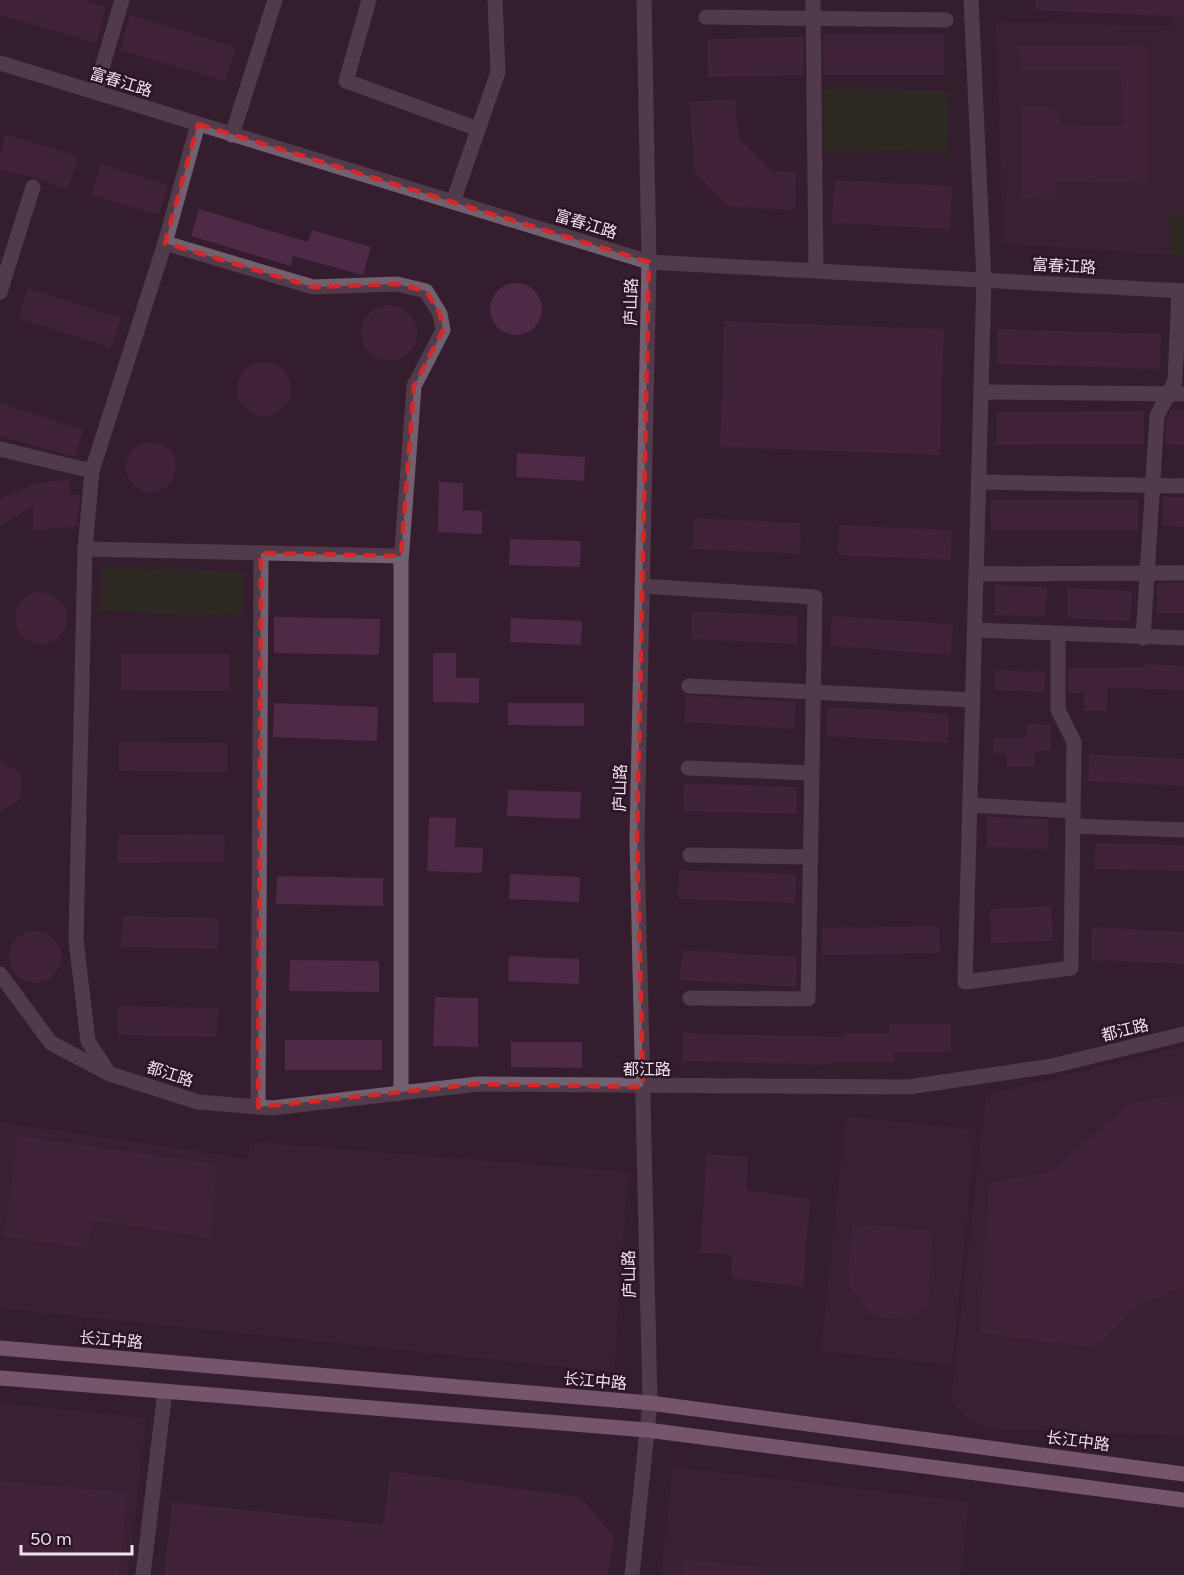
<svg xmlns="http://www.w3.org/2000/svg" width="1184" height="1575" font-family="Figtree,'Noto Sans SC',sans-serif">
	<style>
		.built { fill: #42253b }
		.green { fill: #253714 }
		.building { fill: #4f2a47 }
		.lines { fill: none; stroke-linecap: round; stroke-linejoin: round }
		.minor { stroke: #73606e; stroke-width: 15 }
		.major { stroke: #c099b6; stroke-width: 15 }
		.marked { fill: none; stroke: #d62828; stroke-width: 4.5; stroke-dasharray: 12 8; stroke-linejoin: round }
		.labels { text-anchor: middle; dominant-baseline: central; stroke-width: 5; stroke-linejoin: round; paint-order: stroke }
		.street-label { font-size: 16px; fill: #f1e1ed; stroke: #2a1425 }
	</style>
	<rect width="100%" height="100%" fill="#341d2e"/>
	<g class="built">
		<path d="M1174,0H1184V256L1003,243L996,22L1173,26Z"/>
		<path d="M1184,1046V1436L984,1428L967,1418L951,1400L986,1095Z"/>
		<path d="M846,1116L976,1130L952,1365L821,1351Z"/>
		<path d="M0,1122L248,1159L250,1142L628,1172L614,1372L0,1308Z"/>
		<path d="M0,1403L146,1418L128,1575H0Z"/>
		<path d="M673,1467L969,1502L961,1575H661Z"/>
	</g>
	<g class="green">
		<path d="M824,89L949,91L948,152L823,150Z"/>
		<path d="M1170,215L1184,216V256L1170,255Z"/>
		<path d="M102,567L244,572L242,616L101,611Z"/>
	</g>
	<g class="building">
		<path d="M0,0H82L106,7L96,43L0,15Z"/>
		<path d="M1035,0H1183V17L1035,10Z"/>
		<path d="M130,15L236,47L225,81L120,50Z"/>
		<path d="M823,34H944V75H824Z"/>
		<path d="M804,37V75L708,77L707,39Z"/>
		<path d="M1018,45L1147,46V184L1055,181V200L1022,199V106L1059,108L1060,124L1123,126L1121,71H1020Z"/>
		<path d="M735,99L739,139L772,171L796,172L795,210L730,207L695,173L689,102Z"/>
		<path d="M6,134L78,156L68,190L35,178L0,169V155Z"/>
		<path d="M101,164L168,185L159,215L92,195Z"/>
		<path d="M834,180L952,186L950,229L832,223Z"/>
		<path d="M199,209L308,242L312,230L371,247L363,275L293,256L291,266L191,236Z"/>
		<circle cx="516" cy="309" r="26"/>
		<path d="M28,288L121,318L111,348L18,318Z"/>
		<circle cx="389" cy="333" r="28"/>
		<path d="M724,321L944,329L940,455L720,447Z"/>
		<path d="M998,329L1161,334L1160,369L997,364Z"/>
		<circle cx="264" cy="389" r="27"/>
		<path d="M0,403L83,430L75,457L0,436Z"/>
		<path d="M1171,410H1184V445L1165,444L1167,419Z"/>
		<path d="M1144,411V444L997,445V412Z"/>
		<circle cx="151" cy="467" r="25"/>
		<path d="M517,453L585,457L584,481L516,477Z"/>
		<path d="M70,479V494L80,495L77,526L33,531V506L0,526V499L36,483Z"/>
		<path d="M439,482L463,483V510L482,511V534L438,532Z"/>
		<path d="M1163,497H1184V527L1162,526Z"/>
		<rect x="991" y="500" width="147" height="30"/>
		<path d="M694,518L801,523L800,554L693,549Z"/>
		<path d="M839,525L952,530L951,560L838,555Z"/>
		<path d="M510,539L581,541L580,567L509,565Z"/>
		<rect x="1157" y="583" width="27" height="30"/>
		<path d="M995,585L1047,587L1046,617L994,615Z"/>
		<path d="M1067,588L1132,591L1130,621L1067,618Z"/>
		<circle cx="41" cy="618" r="26"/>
		<path d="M692,611L798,616L797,644L691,639Z"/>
		<path d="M832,616L953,624L951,655L830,646Z"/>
		<path d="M274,617L380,619L379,655L274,653Z"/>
		<path d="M511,618L582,621L581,645L510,642Z"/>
		<path d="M433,653H456V678H479V703L433,702Z"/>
		<path d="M121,654H230V691L121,690Z"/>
		<path d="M1146,664L1184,666V690L1107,688V711H1084V693H1068V668L1146,667Z"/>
		<path d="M995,670L1045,672L1044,692L994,690Z"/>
		<path d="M686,695L796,702L794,729L684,722Z"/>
		<path d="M274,703L378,707L377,741L273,737Z"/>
		<path d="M508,703H584V726L508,725Z"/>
		<path d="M827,707L949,714L948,743L826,736Z"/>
		<path d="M1026,724L1051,725L1050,751H1034V767H1007V753H993V738H1026Z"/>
		<path d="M119,742L227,743V772L119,771Z"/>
		<path d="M1089,754L1184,759V786L1088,781Z"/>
		<path d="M0,760L19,772L23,787L18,801L0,811Z"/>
		<path d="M684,783L797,787L796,814L683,811Z"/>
		<path d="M508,790L581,792L580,819L507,816Z"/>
		<path d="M429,817L456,818L455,847L483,848L482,873L427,871Z"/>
		<path d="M987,817L1049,819L1048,849L986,847Z"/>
		<path d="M224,834L225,862L118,863V835Z"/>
		<path d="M1095,843L1184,845V871L1094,869Z"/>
		<path d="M679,870L796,874L795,903L678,899Z"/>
		<path d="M510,874L580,877L579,902L509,899Z"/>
		<path d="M277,876L383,878V906L276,904Z"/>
		<path d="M1051,906L1053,941L991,943L990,909Z"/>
		<path d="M122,916L219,918L218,949L121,947Z"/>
		<path d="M939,926L940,953L822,955V928Z"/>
		<path d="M1092,927L1184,932V964L1091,960Z"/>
		<circle cx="35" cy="957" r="26"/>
		<path d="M682,950L797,957L796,987L680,980Z"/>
		<path d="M509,956L579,959V984L508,981Z"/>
		<path d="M290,960L379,961V992L289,991Z"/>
		<path d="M435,997L478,998V1047L433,1046Z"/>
		<path d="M118,1006L218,1008L217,1037L118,1035Z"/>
		<path d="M889,1024H951V1052H894V1062H833V1065L682,1061L683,1033L845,1037V1033H889Z"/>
		<rect x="285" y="1040" width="97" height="30"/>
		<path d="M511,1042H582V1068L511,1067Z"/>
		<path d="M1184,1095V1285L1133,1309L1095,1348L980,1333L989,1182L1048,1173L1132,1102Z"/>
		<path d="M17,1136L217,1164L212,1238L91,1220L87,1248L5,1237Z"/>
		<path d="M706,1154L748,1157L746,1190L810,1199L803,1287L731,1278L732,1255L701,1253Z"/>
		<path d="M852,1224L933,1230L928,1301L909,1321L871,1315L848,1285Z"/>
		<path d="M390,1471L580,1497L614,1536L608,1575H164L172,1502L383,1525Z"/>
		<path d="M0,1481L127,1493L119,1575H0Z"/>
		<path d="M683,1559L760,1567V1575H681Z"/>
	</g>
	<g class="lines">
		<g class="minor">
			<path d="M369,0L346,81L478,129"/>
			<path d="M813,0L816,271"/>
			<path d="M971,0L984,280L965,982L1071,968L1074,742L1058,710V634"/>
			<path d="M706,17L946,20"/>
			<path d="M0,63L649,262L1184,291"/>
			<path d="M95,92L122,0"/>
			<path d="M232,135L275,0"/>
			<path d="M453,202L498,72L495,0"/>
			<path d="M165,243L313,287L397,284L426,291L440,314L443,330L414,386L401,562V1093"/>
			<path d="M0,292L33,187"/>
			<path d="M981,392L1184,394"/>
			<path d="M0,449L92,471"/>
			<path d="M978,482L1184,486"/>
			<path d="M85,549L401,556"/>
			<path d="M976,574L1184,573"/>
			<path d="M642,586L815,597L808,999L690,998"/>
			<path d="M975,630L1184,638"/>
			<path d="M1143,638L1157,416L1175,381L1179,291"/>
			<path d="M689,686L973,700"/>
			<path d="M688,768L811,773"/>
			<path d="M970,805L1073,811"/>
			<path d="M1073,826L1184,830"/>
			<path d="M690,855L810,857"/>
			<path d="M0,974L51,1043L110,1074L198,1102L272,1108L478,1084L908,1087L1052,1066L1184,1034"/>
			<path d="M108,1072L88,1041L76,940L85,549L92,471L165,243L198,124"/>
			<path d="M258,1107L261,553"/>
			<path d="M143,1575L165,1391"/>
			<path d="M632,1575L650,1403L637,839L649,262L644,0"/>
		</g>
		<g class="major">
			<path d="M0,1348L650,1403L1184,1474"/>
			<path d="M0,1378L647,1430L1184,1500"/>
		</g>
	</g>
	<path d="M0 0H1184V1575H0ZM198,124L649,262L637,839L643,1087L478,1084L258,1107L261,553L401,556L414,386L443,330L440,314L426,291L397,284L313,287L165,243Z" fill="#341d2e" fill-opacity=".55" fill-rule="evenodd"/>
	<path class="marked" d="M198,124L649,262L637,839L643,1087L478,1084L258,1107L261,553L401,556L414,386L443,330L440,314L426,291L397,284L313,287L165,243Z"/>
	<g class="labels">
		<g class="street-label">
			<text transform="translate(121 82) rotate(17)">富春江路</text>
			<text transform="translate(586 224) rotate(17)">富春江路</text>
			<text transform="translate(1064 266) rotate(3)">富春江路</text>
			<text transform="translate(631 302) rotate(-89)">庐山路</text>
			<text transform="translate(620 788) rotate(-89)">庐山路</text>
			<text transform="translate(1125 1030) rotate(-14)">都江路</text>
			<text x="647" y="1069">都江路</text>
			<text transform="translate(170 1074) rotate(18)">都江路</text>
			<text transform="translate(629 1274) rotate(-91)">庐山路</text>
			<text transform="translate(111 1340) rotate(5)">长江中路</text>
			<text transform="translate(595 1381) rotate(5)">长江中路</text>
			<text transform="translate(1078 1441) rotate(7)">长江中路</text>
		</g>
	</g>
	<path d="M21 1545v9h111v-9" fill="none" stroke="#f1e1ed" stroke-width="3"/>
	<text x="30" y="1545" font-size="18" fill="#f1e1ed" stroke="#2a1425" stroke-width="4.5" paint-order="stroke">50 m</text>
</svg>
